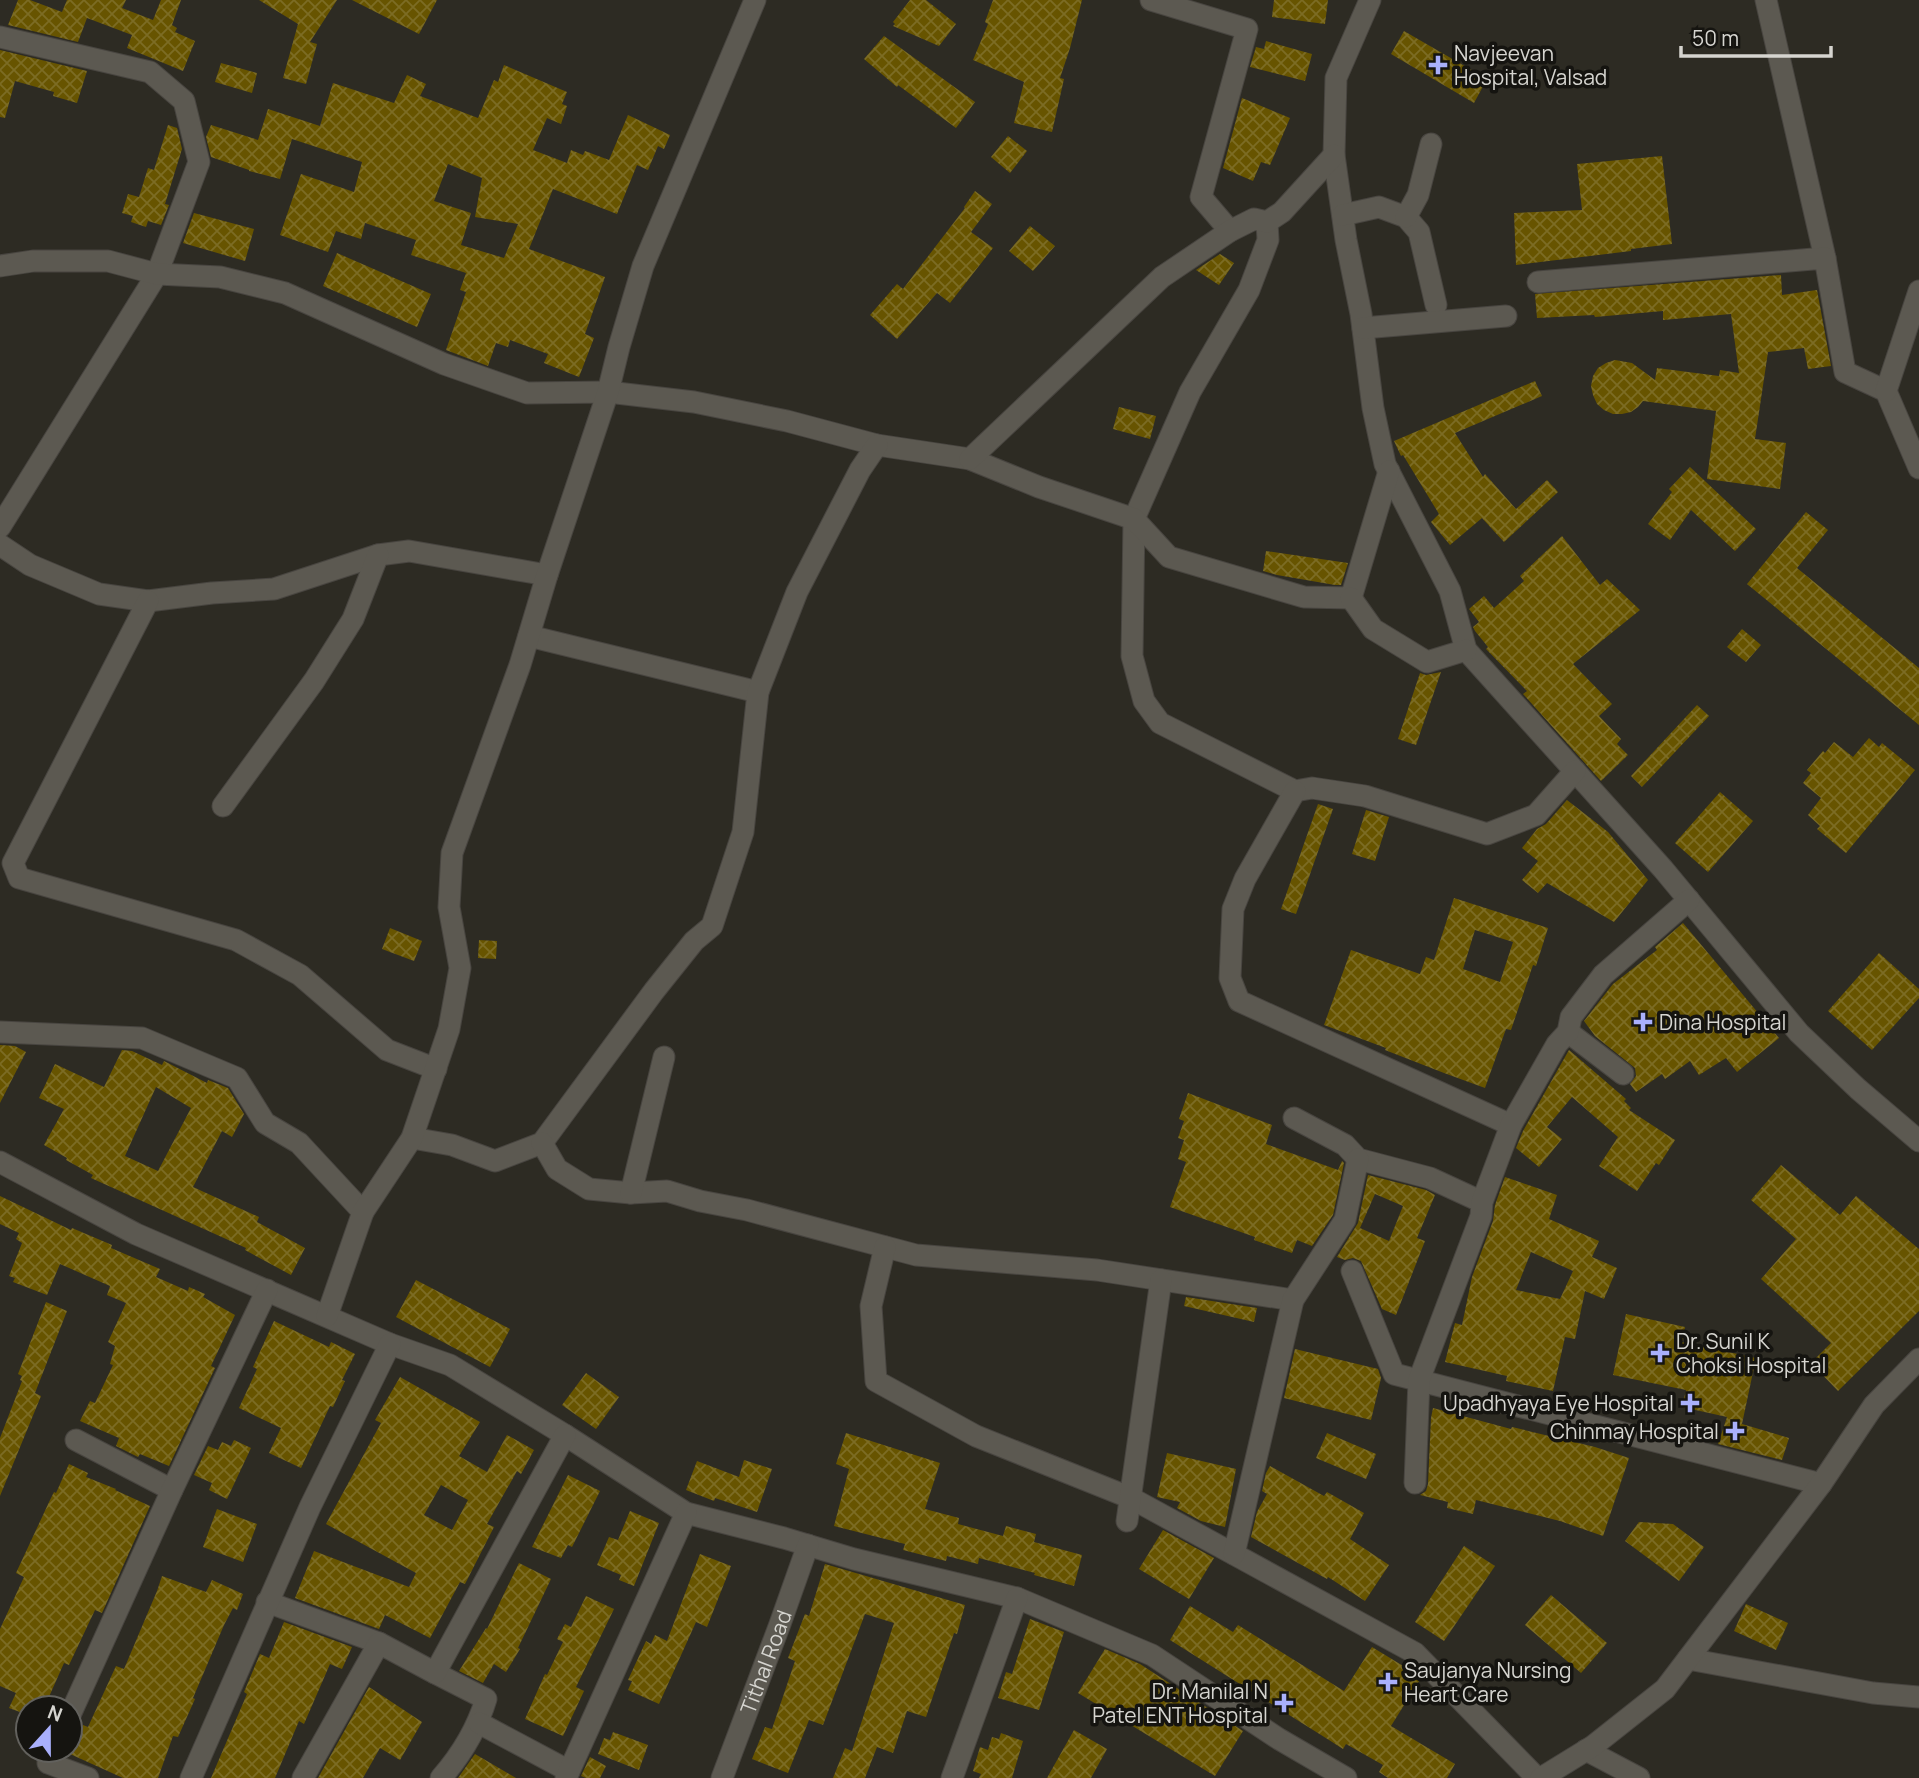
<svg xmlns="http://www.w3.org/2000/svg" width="1919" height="1778" font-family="Manrope,sans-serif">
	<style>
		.building { fill: url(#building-cross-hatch); fill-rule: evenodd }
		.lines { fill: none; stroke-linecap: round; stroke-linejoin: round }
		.minor-casing { stroke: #484540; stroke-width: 23 }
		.minor { stroke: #5c5951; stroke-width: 21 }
		.poi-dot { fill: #a9b0fc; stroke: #151410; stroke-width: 2.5 }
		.labels { text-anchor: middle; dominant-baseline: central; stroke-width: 7; stroke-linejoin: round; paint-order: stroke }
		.poi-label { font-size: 21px; fill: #d6d5d0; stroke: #151410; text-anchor: start }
		.street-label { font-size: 21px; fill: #d6d5d0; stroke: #151410 }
	</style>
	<defs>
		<pattern id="building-cross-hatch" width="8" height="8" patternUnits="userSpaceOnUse" patternTransform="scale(1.75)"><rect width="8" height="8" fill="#675400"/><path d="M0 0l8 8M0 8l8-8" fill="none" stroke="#7c6c24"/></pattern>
	</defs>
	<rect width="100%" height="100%" fill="#2d2b23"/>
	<g class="building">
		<path d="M18,0H30L62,12L67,0H126L122,8L153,20L161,0H181L172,25L177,28L175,32L195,41L183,71L127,48L132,35L87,18L78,42L8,25Z"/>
		<path d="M259,0H337L310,42L317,44L306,84L283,78L298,24Z"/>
		<path d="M352,0H437L419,34Z"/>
		<path d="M910,0H926L956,24L939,46L893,26L895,24L893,22Z"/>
		<path d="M993,0H1082L1070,48L1060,78L1064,79L1052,132L1014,123L1024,82L973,60L988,24L985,22Z"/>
		<path d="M1274,0H1328L1325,24L1272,17Z"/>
		<path d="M1404,31L1487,79L1474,103L1391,54Z"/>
		<path d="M884,36L975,102L956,128L898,85L897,87L864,59Z"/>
		<path d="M1266,41L1312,54L1305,81L1250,67L1256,47L1264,49Z"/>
		<path d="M0,50L87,71L77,103L53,96L54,92L15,81L5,118L0,117Z"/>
		<path d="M221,63L257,73L252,93L215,82Z"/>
		<path d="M504,65L567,92L562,104L567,106L561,124L547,118L533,150L567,163L571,150L583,155L585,151L609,160L628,115L670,135L664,149L658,146L648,170L637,165L617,214L553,189L529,249L605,277L585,334L594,338L579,377L544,363L548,354L510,340L508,347L496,343L488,366L446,350L466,292L460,290L466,273L411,255L416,240L365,223L361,239L336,231L328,252L280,235L301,174L354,192L362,162L292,139L280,179L249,171V170L211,157L206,137L211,125L258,140L268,109L320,126L333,83L394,103L407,75L426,84L420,96L478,118L494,80L498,82ZM448,164L482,178L475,217L518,224L504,258L461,245L471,213L434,201Z"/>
		<path d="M1242,98L1290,118L1270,165L1261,162L1253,181L1223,168Z"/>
		<path d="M168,125L177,128L182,149L165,204L169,205L161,225L148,221L146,227L131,222L133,216L122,213L128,194L139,197L148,168L154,170Z"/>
		<path d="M1008,136L1027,151L1010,173L991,157Z"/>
		<path d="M1662,156L1672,244L1631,249V251L1516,265L1514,213L1582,210L1577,164Z"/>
		<path d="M975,191L992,204L971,232L993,248L950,303L937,293L897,339L870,315L897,284L903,289L965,208L964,207Z"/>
		<path d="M194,213L254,229L245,261L183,243Z"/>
		<path d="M1030,226L1055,246L1033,271L1009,251Z"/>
		<path d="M337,253L431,294L417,327L323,286Z"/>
		<path d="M1220,254L1234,263L1219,285L1196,270Z"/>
		<path d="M1781,275L1782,295L1817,290L1831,366L1808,369L1804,348L1768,352L1755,439L1786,443L1780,489L1707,479L1716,411L1643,401L1638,407L1631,412L1622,414H1613L1604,410L1597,404L1593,395L1591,386L1593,376L1598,368L1606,363L1615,360L1632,363L1655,380L1657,368L1719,376L1720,370L1739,373L1731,314L1663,320V311L1595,317L1594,315L1537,318L1535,294Z"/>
		<path d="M1535,381L1542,396L1455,433L1483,477L1485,474L1516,509L1547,480L1558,492L1504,542L1482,518L1450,545L1431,522L1439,514L1403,455L1401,456L1394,441Z"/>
		<path d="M1119,407L1156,416L1150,439L1113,429Z"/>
		<path d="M1690,467L1756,529L1735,551L1691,510L1670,540L1648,524L1672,492L1669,489Z"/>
		<path d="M1806,512L1828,530L1797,568L1919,668V725L1747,584Z"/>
		<path d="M1562,536L1600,585L1607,579L1640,610L1573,664L1612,704L1599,716L1621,739L1617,744L1628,755L1601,781L1523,694L1527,691L1486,649L1488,647L1475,631L1473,627L1479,622L1469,609L1484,596L1494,608L1524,581L1520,576Z"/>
		<path d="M1266,551L1348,563L1341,585H1335L1277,575L1263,571Z"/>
		<path d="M1742,629L1761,645L1746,662L1727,647Z"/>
		<path d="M1441,672L1416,745L1398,739L1420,673L1426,675Z"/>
		<path d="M1697,705L1709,716L1642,787L1631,776Z"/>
		<path d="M1869,738L1879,747L1882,743L1915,770L1846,853L1817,829L1820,826L1808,815L1821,798L1803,783L1811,773L1807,770L1823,751L1825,753L1834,742L1853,757Z"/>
		<path d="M1720,792L1753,821L1708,872L1675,843Z"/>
		<path d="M1567,800L1608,832L1648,880L1614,922L1547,883L1538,893L1522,880L1538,861L1522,848L1537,829L1546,824Z"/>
		<path d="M1318,804L1333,809L1296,914L1281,909Z"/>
		<path d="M1366,810L1389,817L1375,861L1352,854Z"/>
		<path d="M1454,898L1548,928L1536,966L1533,965L1511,1030L1506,1029L1485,1088L1444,1073L1385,1050L1386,1048L1324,1025L1351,950L1420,974L1426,957L1434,960ZM1475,930L1513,942L1500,982L1463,969Z"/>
		<path d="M1683,923L1779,1038L1737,1072L1726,1058L1699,1075L1690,1061L1665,1079L1662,1074L1636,1092L1630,1084L1636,1076L1635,1068L1595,1036L1584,1021L1613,984L1657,950L1655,947Z"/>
		<path d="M390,928L422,941L414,961L382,949Z"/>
		<path d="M479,940L497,941L496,959L478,958Z"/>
		<path d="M1879,953L1919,989V998L1872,1050L1828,1011Z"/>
		<path d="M0,1045L15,1046L26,1052L0,1103Z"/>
		<path d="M122,1050L132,1051L162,1065L164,1061L207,1083L208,1080L228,1088L244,1114L232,1137L222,1131L193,1187L259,1217L257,1222L305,1248L291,1275L245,1250L246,1248L91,1178L93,1175L66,1160L67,1158L44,1145L64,1109L39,1098L55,1064L104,1087ZM156,1087L191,1108L158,1171L125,1156Z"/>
		<path d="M1569,1050L1626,1099L1624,1101L1631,1108L1629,1110L1675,1140L1659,1165L1656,1163L1637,1191L1599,1166L1618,1137L1572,1097L1547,1127L1562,1139L1539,1167L1516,1148L1523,1131Z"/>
		<path d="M1188,1093L1272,1125L1266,1144L1338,1170L1342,1161L1344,1163L1333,1215L1312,1246L1297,1240L1292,1253L1254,1240L1255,1237L1170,1207L1186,1162L1178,1159L1184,1140L1178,1138L1184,1121L1179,1119Z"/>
		<path d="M1781,1165L1840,1215L1856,1196L1919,1249V1311L1838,1391L1811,1363L1831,1343L1761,1279L1796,1239L1751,1200Z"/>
		<path d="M1368,1175L1426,1190L1435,1195L1417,1238L1425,1241L1396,1315L1382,1309L1361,1261L1353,1258L1345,1260L1337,1257L1358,1223ZM1375,1194L1403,1206L1389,1241L1360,1228Z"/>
		<path d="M1505,1177L1557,1195L1549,1219L1599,1241L1592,1257L1617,1268L1604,1299L1585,1291L1575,1339L1565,1337L1553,1391L1506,1381L1507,1376L1445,1362L1455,1323L1462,1325L1472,1277L1493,1221L1495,1205ZM1531,1252L1573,1271L1560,1299L1516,1290Z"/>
		<path d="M0,1196L71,1230L72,1228L112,1245L111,1248L160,1269L156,1277L188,1291L189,1287L205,1294L203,1297L235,1315L211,1366L215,1368L169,1466L140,1454L138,1457L116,1446L119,1438L80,1421L90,1401L95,1403L113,1365L110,1364L115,1346L108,1342L126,1303L107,1295L110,1286L60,1264L47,1295L13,1282L15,1278L9,1276L22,1243L16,1239L19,1233L0,1224Z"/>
		<path d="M416,1280L510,1329L490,1367L396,1317Z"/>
		<path d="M1186,1297L1257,1308L1254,1322L1184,1306Z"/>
		<path d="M46,1302L67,1311L35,1393L41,1396L0,1496V1438L22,1381L20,1380L22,1376L18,1374Z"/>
		<path d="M1626,1314L1685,1327L1682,1342L1756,1358L1742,1424L1789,1438L1782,1460L1718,1444L1727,1417L1682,1407L1686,1390L1613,1375Z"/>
		<path d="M274,1321L329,1347L331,1342L355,1354L342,1380L345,1381L333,1407L330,1406L301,1468L269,1453L281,1428L239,1408L257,1369L253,1367Z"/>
		<path d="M1295,1349L1378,1369L1381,1378L1371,1420L1284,1398Z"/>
		<path d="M586,1373L619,1397L596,1429L562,1405Z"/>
		<path d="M400,1377L480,1422L459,1456L487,1472L507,1435L534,1450L521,1474L517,1471L487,1524L494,1527L465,1584L460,1582L430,1638L385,1615L379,1629L295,1598L314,1551L409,1587L416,1573L326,1524L381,1423L375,1420ZM441,1485L468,1500L452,1530L424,1515Z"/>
		<path d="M1433,1408L1511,1429L1512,1427L1595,1447L1629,1458L1603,1536L1560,1521L1476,1500L1473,1514L1447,1508L1448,1502L1420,1495L1426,1491L1428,1484L1431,1418Z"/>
		<path d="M846,1433L940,1463L925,1509L959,1518L958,1524L1003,1536L1006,1526L1036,1534L1034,1542L1082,1555L1074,1586L1034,1575L1035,1573L979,1558L978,1564L947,1556L946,1561L903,1550L905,1544L834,1526L849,1469L836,1464Z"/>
		<path d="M1327,1433L1376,1454L1366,1479L1316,1458Z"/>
		<path d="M234,1440L251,1448L227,1499L209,1490L212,1483L194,1475L208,1446L218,1450L222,1442L231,1446Z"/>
		<path d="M1167,1453L1236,1469L1225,1527L1201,1521L1177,1508L1180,1502L1157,1497Z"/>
		<path d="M744,1460L772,1469L757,1512L715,1498L714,1501L686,1490L697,1461L739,1477Z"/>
		<path d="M69,1464L88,1473L86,1477L116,1489L115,1490L150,1506L102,1613L95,1610L69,1665L64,1663L44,1708H28V1715L9,1708L16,1693L0,1686V1629L24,1577L16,1573L50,1500L54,1492L56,1493Z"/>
		<path d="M1270,1466L1324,1496L1327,1492L1364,1513L1350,1539L1389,1565L1365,1601L1328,1577L1327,1579L1251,1537L1257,1512L1267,1494L1262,1491L1266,1473Z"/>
		<path d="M568,1475L600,1491L572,1547L568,1545L561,1558L532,1547Z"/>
		<path d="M217,1509L257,1524L243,1562L203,1547Z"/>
		<path d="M630,1511L659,1523L634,1586L619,1580L621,1575L597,1565L609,1537L618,1540Z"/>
		<path d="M1639,1522L1673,1524L1704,1547L1679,1581L1625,1541Z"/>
		<path d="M1163,1530L1214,1558L1189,1599L1139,1569Z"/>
		<path d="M1464,1546L1495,1566L1444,1641L1415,1622Z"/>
		<path d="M700,1554L731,1566L707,1627L696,1622L659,1704L628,1690L632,1681L628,1680L646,1641L651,1644L655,1635L667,1641Z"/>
		<path d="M519,1563L551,1579L518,1648L520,1649L506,1672L494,1664L483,1683L459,1671L486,1628L487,1629Z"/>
		<path d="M825,1564L965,1605L957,1634L954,1633L926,1717L907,1711L893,1753L877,1747L865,1778H833L845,1748L852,1751L894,1623L865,1614L823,1725L809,1720L788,1773L752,1759L765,1727L772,1729L795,1661L788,1658L805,1614L809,1616Z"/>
		<path d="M162,1576L206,1592L212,1580L243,1594L237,1610L233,1608L224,1625L193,1698L195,1699L178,1737L173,1736L158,1778H123L70,1754L83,1725L88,1727L116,1666L124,1669L157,1591Z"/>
		<path d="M1551,1595L1607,1643L1581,1673L1525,1625Z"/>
		<path d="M586,1596L614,1609L576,1687L584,1691L563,1736L525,1719L545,1674L547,1675L563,1642L557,1639L565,1624L571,1627Z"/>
		<path d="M1746,1604L1788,1623L1776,1650L1734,1631Z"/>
		<path d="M1190,1606L1233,1632L1238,1625L1344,1691L1372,1647L1418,1675L1421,1678L1391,1726L1455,1764L1447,1778H1388L1379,1772L1383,1765L1346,1744L1343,1749L1329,1740L1170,1640Z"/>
		<path d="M1030,1619L1064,1632L1039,1710L998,1698L1006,1672L1012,1674Z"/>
		<path d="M284,1622L352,1647L342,1669L330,1664L304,1724L299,1721L275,1778H211L247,1694L244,1692L260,1654L269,1658Z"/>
		<path d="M1105,1649L1140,1664L1243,1731L1215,1776L1078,1693Z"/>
		<path d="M369,1687L422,1722L400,1760L380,1748L363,1778H318Z"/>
		<path d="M1074,1730L1107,1749L1091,1778H1047Z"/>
		<path d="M613,1732L648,1745L639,1770L598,1754L604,1738L610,1740Z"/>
		<path d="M1001,1733L1023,1741L1012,1778H979L981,1774L973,1771L980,1747L988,1750L992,1737L999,1739Z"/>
		<path d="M475,1754L516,1778H458Z"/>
		<path d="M590,1757L606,1766L600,1778H586L581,1776Z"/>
	</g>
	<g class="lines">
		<defs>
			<g id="minor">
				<path d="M1151,0L1247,29L1201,197L1230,231"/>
				<path d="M1370,0L1336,78L1334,155L1346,240L1361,314L1373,408L1385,464L1450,591L1466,650L1663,869L1799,1033L1858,1089L1919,1141"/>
				<path d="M1766,0L1825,258"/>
				<path d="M0,37L150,72L184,101L199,162L157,274L0,527"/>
				<path d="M1343,215L1379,207L1406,217L1419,232L1436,305"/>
				<path d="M1406,217L1418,195L1431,144"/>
				<path d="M1267,222L1268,240L1249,290L1190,392L1134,519L1132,656L1144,701L1160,723L1295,791L1312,788L1365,796L1487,834L1536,815L1575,771"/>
				<path d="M0,266L33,261H108L157,274L220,277L285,293L444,364L527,393L608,392L694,402L787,421L877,445L970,459L1039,487L1134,519L1169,557L1304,597L1351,598L1389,471"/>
				<path d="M1538,282L1825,258L1845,372L1886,391L1919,468"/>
				<path d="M1363,328L1506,316"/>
				<path d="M1886,391L1919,291"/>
				<path d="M970,459L1162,277L1230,231L1254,219L1267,222L1282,212L1334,155"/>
				<path d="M0,545L30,565L99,594L148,601L212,593L274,589L378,555L409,551L547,575"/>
				<path d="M1351,598L1373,629L1427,662L1466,650"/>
				<path d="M148,601L13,863L19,878L236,940L300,975L387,1050L436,1069"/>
				<path d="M529,636L758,692"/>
				<path d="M1295,791L1245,879L1233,909L1230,978L1239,1001L1511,1125"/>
				<path d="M223,806L314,681L353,619L378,555"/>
				<path d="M0,1032L142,1038L237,1078L265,1123L299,1143L363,1212"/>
				<path d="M1568,1032L1623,1074"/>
				<path d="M1294,1118L1345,1145L1358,1159L1430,1178L1482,1202"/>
				<path d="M412,1138L452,1145L495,1161L542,1143L654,991L694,941L712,926L743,832L758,692L797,592L860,470L877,445"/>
				<path d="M542,1143L557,1169L589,1189L631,1193L667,1191L700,1201L747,1210L916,1255L1097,1270L1293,1300"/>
				<path d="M0,1162L136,1234L390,1344L450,1365L565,1435L686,1513L784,1538L854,1559L1017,1598L1152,1655L1279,1739L1346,1778"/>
				<path d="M631,1193L664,1057"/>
				<path d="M885,1247L871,1306L876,1381L976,1436L1131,1498L1415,1653L1537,1778"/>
				<path d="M1352,1271L1394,1374L1821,1484"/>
				<path d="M327,1316L363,1212L412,1138L449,1029L460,968L449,907L452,853L520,665L547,575L608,392L619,347L643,266L755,0"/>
				<path d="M76,1440L172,1490"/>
				<path d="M1415,1483L1419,1380L1481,1216L1482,1202L1511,1125L1557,1044L1568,1032L1571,1017L1603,975L1689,900"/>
				<path d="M1127,1521L1161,1280"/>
				<path d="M1234,1554L1293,1300L1345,1220L1358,1159"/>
				<path d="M267,1602L379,1643"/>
				<path d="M1688,1659L1873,1693L1919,1697"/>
				<path d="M435,1673L486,1699C477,1729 462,1754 441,1778"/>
				<path d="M70,1715L172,1490L267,1290"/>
				<path d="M479,1723L569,1771"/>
				<path d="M54,1750L48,1763L88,1778"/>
				<path d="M1586,1750L1639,1778"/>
				<path d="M191,1778L310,1507L390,1344"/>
				<path d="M303,1778L379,1643L435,1673L565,1435"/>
				<path d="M566,1778L686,1513"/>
				<path id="s1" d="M722,1778L780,1624L808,1545"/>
				<path d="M952,1778L1017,1598"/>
				<path d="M1541,1778L1593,1746L1665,1689L1821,1484L1874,1405L1919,1359"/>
			</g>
		</defs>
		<use href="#minor" class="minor-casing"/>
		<use href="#minor" class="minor"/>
	</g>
	<g class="poi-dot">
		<path d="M1434.5 54.5h7v7h7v7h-7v7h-7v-7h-7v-7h7z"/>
		<path d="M1639.5 1011.5h7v7h7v7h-7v7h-7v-7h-7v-7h7z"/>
		<path d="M1656.5 1342.5h7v7h7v7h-7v7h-7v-7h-7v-7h7z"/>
		<path d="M1686.5 1392.5h7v7h7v7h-7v7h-7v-7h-7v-7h7z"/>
		<path d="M1731.5 1420.5h7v7h7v7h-7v7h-7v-7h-7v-7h7z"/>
		<path d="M1384.5 1671.5h7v7h7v7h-7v7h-7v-7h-7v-7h7z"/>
		<path d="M1280.5 1692.5h7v7h7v7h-7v7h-7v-7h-7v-7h7z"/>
	</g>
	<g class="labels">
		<g class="poi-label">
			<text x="1454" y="53">Navjeevan<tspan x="1454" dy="24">Hospital, Valsad</tspan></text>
			<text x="1659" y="1022">Dina Hospital</text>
			<text x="1676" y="1341">Dr. Sunil K<tspan x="1676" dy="24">Choksi Hospital</tspan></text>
			<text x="1674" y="1403" text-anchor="end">Upadhyaya Eye Hospital</text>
			<text x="1719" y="1431" text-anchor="end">Chinmay Hospital</text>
			<text x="1404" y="1670">Saujanya Nursing<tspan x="1404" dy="24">Heart Care</tspan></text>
			<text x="1268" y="1691" text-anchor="end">Dr. Manilal N<tspan x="1268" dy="24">Patel ENT Hospital</tspan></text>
		</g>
		<g class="street-label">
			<text stroke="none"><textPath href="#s1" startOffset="124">Tithal Road</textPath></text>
		</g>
	</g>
	<g transform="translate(49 1729) rotate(21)"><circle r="33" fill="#151410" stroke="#62615d" stroke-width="2"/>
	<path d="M0-5L12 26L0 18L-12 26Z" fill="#a9b0fc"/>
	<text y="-10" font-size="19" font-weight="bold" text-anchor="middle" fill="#d6d5d0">N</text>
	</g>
	<path d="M1681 46v10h150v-10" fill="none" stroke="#d6d5d0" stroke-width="3.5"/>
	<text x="1692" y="46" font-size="21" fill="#d6d5d0" stroke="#151410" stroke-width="5" paint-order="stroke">50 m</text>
</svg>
